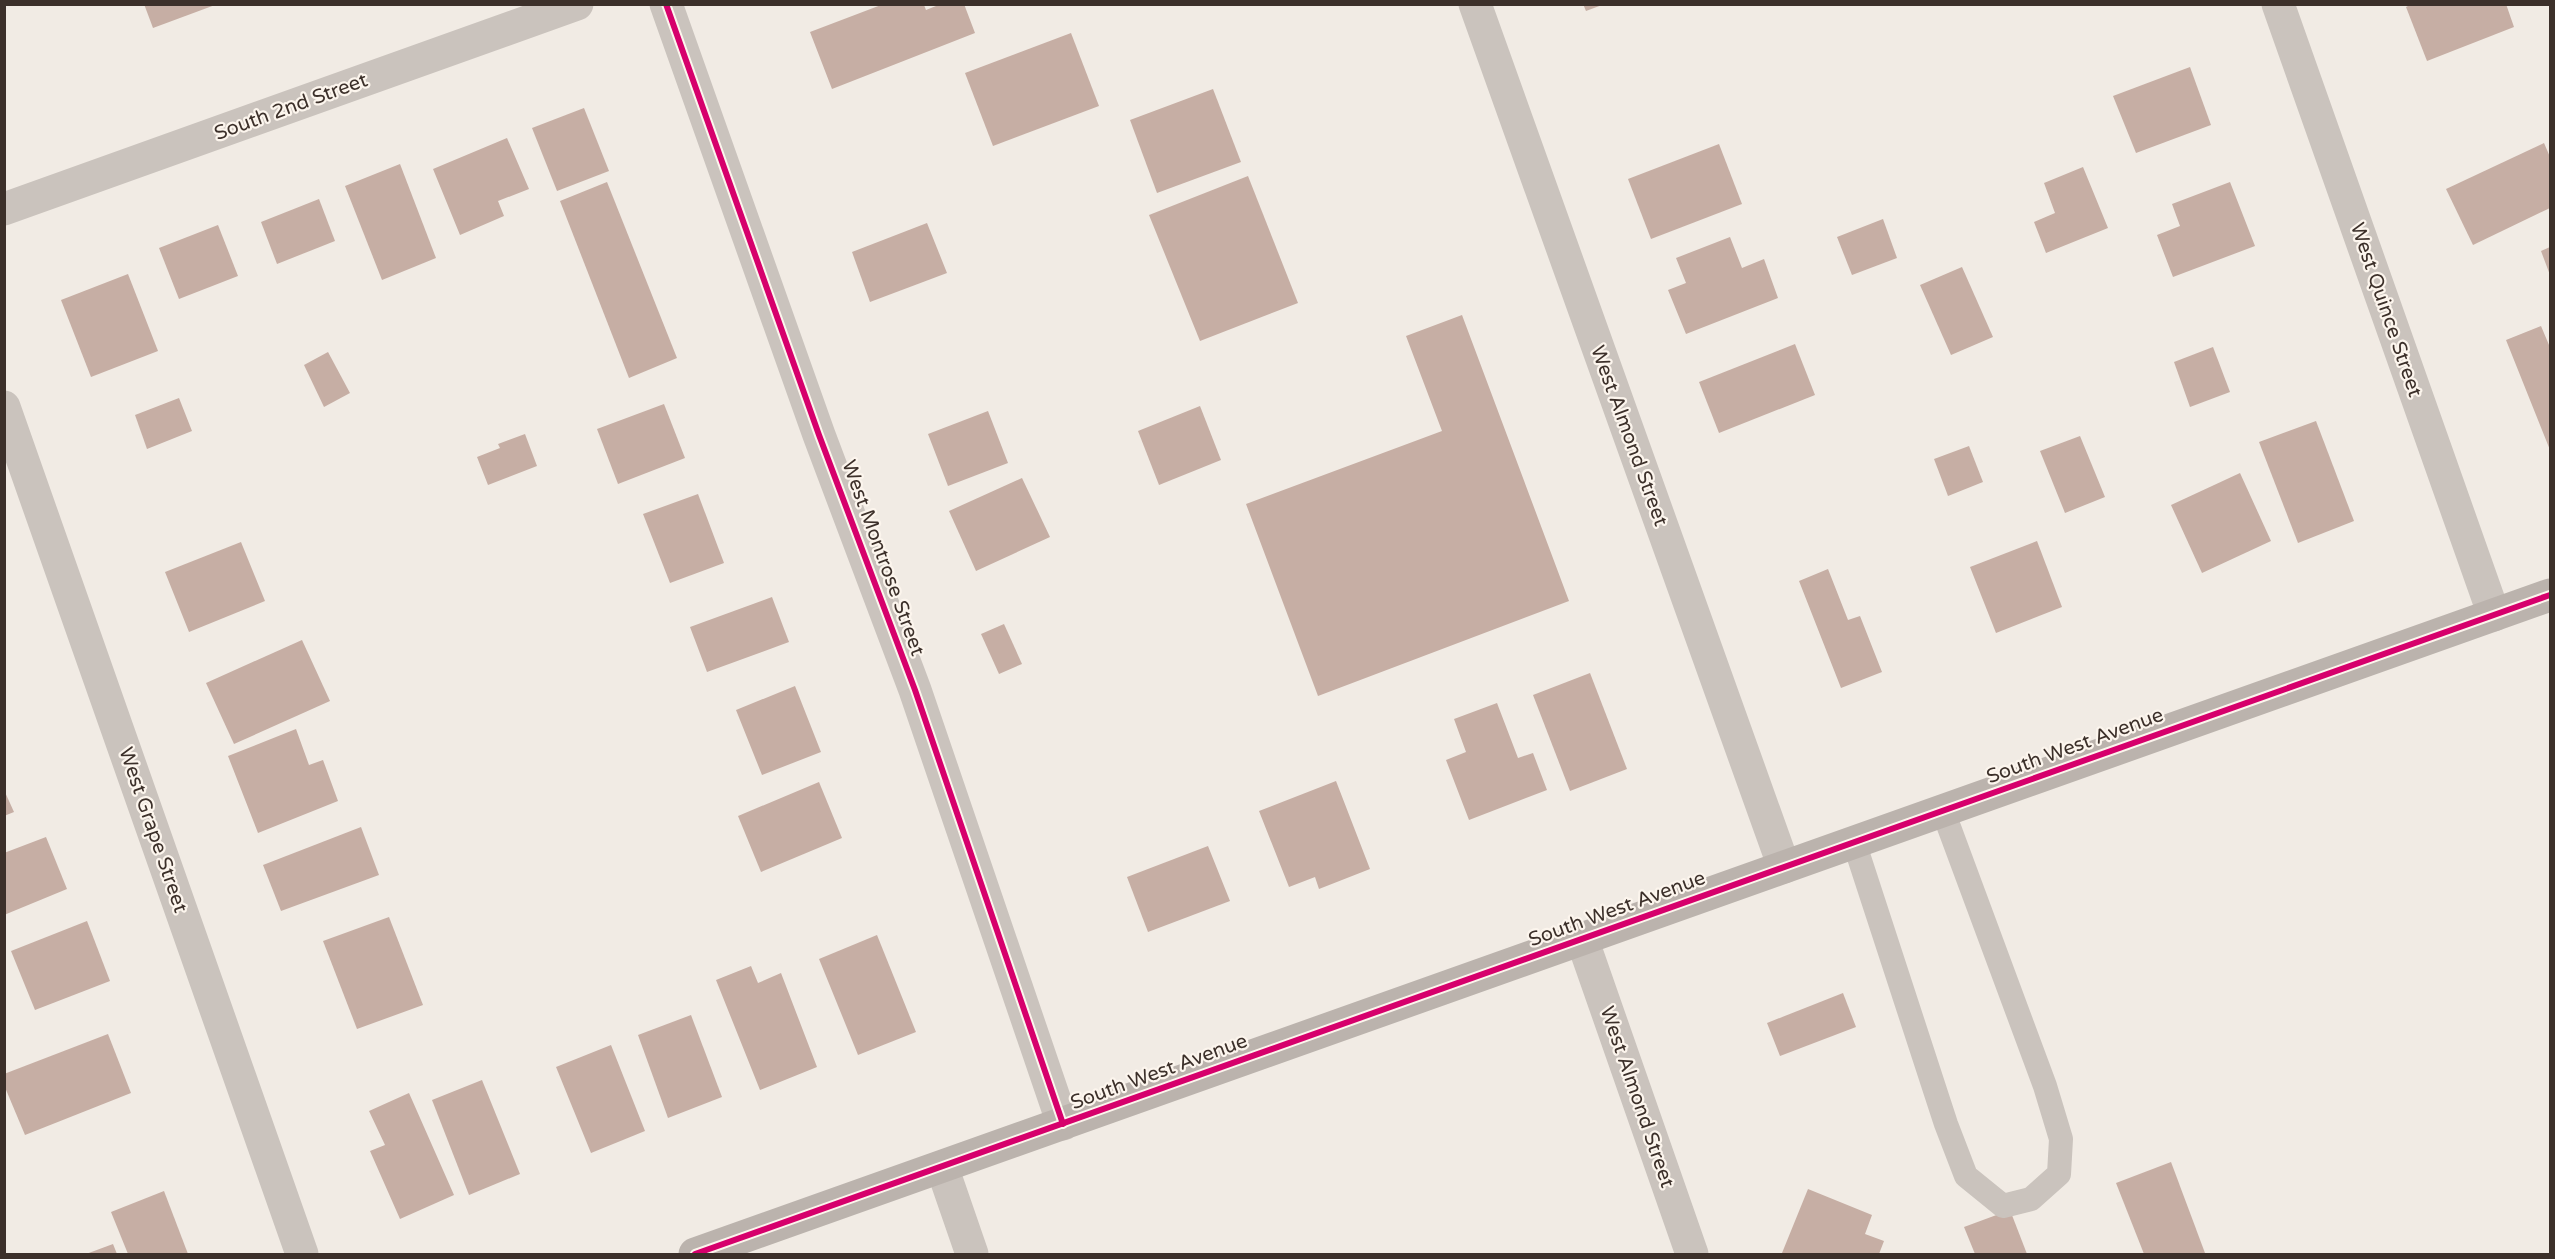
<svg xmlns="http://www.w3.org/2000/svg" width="2555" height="1259" font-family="'Varela Round',sans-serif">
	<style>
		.building { fill: #c6aea4 }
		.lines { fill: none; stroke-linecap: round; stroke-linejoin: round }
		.lane { stroke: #cac3bd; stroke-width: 24 }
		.street { stroke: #cac3bd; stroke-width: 33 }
		.secondary { stroke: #bbb3ad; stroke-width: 33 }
		.cycleway-casing { stroke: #fcf5ed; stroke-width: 10 }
		.cycleway { stroke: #d6006c; stroke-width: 6 }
		.labels { text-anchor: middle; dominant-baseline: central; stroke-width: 4.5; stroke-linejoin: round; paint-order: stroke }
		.street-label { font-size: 20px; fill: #3c302a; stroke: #fcf5ed }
	</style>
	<rect width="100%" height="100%" fill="#f1ebe4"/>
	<g class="building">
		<path d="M144,4H215V5L153,28Z"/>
		<path d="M941,4H964L975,33L832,89L810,32L881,5H924L926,10Z"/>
		<path d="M1583,4H1602V5L1586,11Z"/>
		<path d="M2412,4H2506L2514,27L2427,61L2406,7Z"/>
		<path d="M1071,33L1099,106L993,146L965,73Z"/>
		<path d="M2190,67L2211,125L2136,153L2113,96Z"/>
		<path d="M1213,89L1241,162L1157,193L1130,120Z"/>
		<path d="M584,108L609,171L557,191L532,128Z"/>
		<path d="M507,138L529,189L498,201L504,216L460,235L433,169Z"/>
		<path d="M2544,143L2550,157V208L2473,245L2446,189Z"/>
		<path d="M1719,144L1742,204L1651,239L1628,179Z"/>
		<path d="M400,164L436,258L382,280L345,186Z"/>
		<path d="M2083,167L2108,228L2046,253L2034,222L2055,213L2044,183Z"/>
		<path d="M1248,176L1298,303L1200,341L1149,215Z"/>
		<path d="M607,182L677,358L629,378L560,201Z"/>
		<path d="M2230,182L2255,246L2173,277L2157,235L2180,226L2172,204Z"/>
		<path d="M319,199L335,241L277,264L261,222Z"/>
		<path d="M1883,219L1897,258L1852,275L1837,237Z"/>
		<path d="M927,223L947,273L870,302L852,252Z"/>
		<path d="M218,225L238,276L179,299L159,248Z"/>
		<path d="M1730,237L1742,268L1764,259L1778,298L1686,334L1668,290L1686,283L1676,258Z"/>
		<path d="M2550,247V275L2541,251Z"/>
		<path d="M1962,267L1993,337L1951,355L1920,285Z"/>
		<path d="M128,274L158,351L91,377L61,300Z"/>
		<path d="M1462,315L1569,601L1318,696L1246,504L1442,431L1406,336Z"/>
		<path d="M2541,326L2549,345L2550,344V450L2506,340Z"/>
		<path d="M1795,344L1815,395L1719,433L1699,382Z"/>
		<path d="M2213,347L2230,392L2190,407L2174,362Z"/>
		<path d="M328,352L350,393L324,407L304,365Z"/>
		<path d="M179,398L192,431L147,449L135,415Z"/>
		<path d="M664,404L685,458L618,484L597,429Z"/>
		<path d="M1200,406L1221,460L1159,485L1138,431Z"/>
		<path d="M988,411L1008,463L948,486L928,434Z"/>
		<path d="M2316,421L2354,521L2298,543L2259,442Z"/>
		<path d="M525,434L537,466L488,485L477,457L500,448L498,444Z"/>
		<path d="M2080,436L2105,497L2065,513L2040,451Z"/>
		<path d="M1969,446L1983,482L1948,496L1934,459Z"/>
		<path d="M2240,473L2271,541L2202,573L2171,505Z"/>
		<path d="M1022,478L1050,537L976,571L949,511Z"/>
		<path d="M698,494L724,563L670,583L643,514Z"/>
		<path d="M2037,541L2062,607L1996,633L1970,567Z"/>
		<path d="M241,542L265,601L189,632L165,572Z"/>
		<path d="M1828,569L1848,620L1860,616L1882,672L1841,688L1799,581Z"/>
		<path d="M772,597L789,642L707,672L690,627Z"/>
		<path d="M1004,624L1022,664L999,674L981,634Z"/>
		<path d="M302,640L330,701L234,744L206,683Z"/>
		<path d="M1590,673L1627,769L1570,791L1533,695Z"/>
		<path d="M795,686L821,752L762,775L736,710Z"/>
		<path d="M1497,703L1518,758L1533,753L1547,790L1469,820L1446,760L1466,752L1454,719Z"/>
		<path d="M296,729L309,765L323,760L338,801L258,833L228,756Z"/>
		<path d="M1336,781L1370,869L1319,889L1315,877L1289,887L1259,811Z"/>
		<path d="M819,782L842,838L761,872L738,816Z"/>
		<path d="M4,790L14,812L4,816Z"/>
		<path d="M361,827L379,875L281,911L263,865Z"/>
		<path d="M46,837L67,889L4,915V853Z"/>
		<path d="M1208,846L1230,901L1148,932L1127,877Z"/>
		<path d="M389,917L423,1005L357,1029L323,941Z"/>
		<path d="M87,921L110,981L35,1010L11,951Z"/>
		<path d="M877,935L916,1032L858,1055L819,959Z"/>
		<path d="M751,966L758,983L781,973L817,1067L760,1090L716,980Z"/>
		<path d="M1843,993L1856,1027L1780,1056L1767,1023Z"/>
		<path d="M691,1015L722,1097L668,1118L638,1035Z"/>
		<path d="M108,1034L131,1093L25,1135L4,1085V1074Z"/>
		<path d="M611,1045L645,1131L591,1153L556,1067Z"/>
		<path d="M482,1080L520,1174L469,1195L432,1100Z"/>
		<path d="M409,1093L454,1195L400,1219L370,1151L385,1145L369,1111Z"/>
		<path d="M2171,1162L2205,1253L2202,1254H2144L2116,1183Z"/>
		<path d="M1808,1189L1872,1215L1865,1234L1884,1241L1879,1254L1782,1253Z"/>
		<path d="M164,1191L188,1254H128L111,1212Z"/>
		<path d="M2010,1210L2027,1254H1975L1964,1227Z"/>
		<path d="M113,1244L117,1254H86Z"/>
	</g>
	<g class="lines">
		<path class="lane" d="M1854,842L1946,1124L1966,1176L2003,1206L2031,1199L2059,1174L2061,1139L2045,1086L1943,811"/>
		<g class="street">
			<path d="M666,4L819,435L915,690L1063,1124"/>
			<path d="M1475,4L1784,867"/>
			<path d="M2278,4L2494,615"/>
			<path d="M4,209L577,4"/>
			<path d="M4,407L302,1254"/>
			<path d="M1582,939L1692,1254"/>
			<path d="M942,1167L972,1254"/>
		</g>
		<path class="secondary" d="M695,1254L2550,595"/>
		<defs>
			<g id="cycleway">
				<path d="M666,4L819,435L915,690L1063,1124"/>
				<path d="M695,1254L2550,595"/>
			</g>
		</defs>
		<use href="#cycleway" class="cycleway-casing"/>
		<use href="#cycleway" class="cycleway"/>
	</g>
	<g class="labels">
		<g class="street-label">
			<text transform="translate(291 107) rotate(-20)">South 2nd Street</text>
			<text transform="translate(2386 310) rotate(71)">West Quince Street</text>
			<text transform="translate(1629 436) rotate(70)">West Almond Street</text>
			<text transform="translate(883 558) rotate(70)">West Montrose Street</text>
			<text transform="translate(2075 746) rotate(-20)">South West Avenue</text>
			<text transform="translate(153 830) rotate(71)">West Grape Street</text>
			<text transform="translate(1617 909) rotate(-20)">South West Avenue</text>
			<text transform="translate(1159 1072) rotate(-20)">South West Avenue</text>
			<text transform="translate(1637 1097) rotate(71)">West Almond Street</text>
		</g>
	</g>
	<rect width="2555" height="1259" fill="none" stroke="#3c302a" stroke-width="12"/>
</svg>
